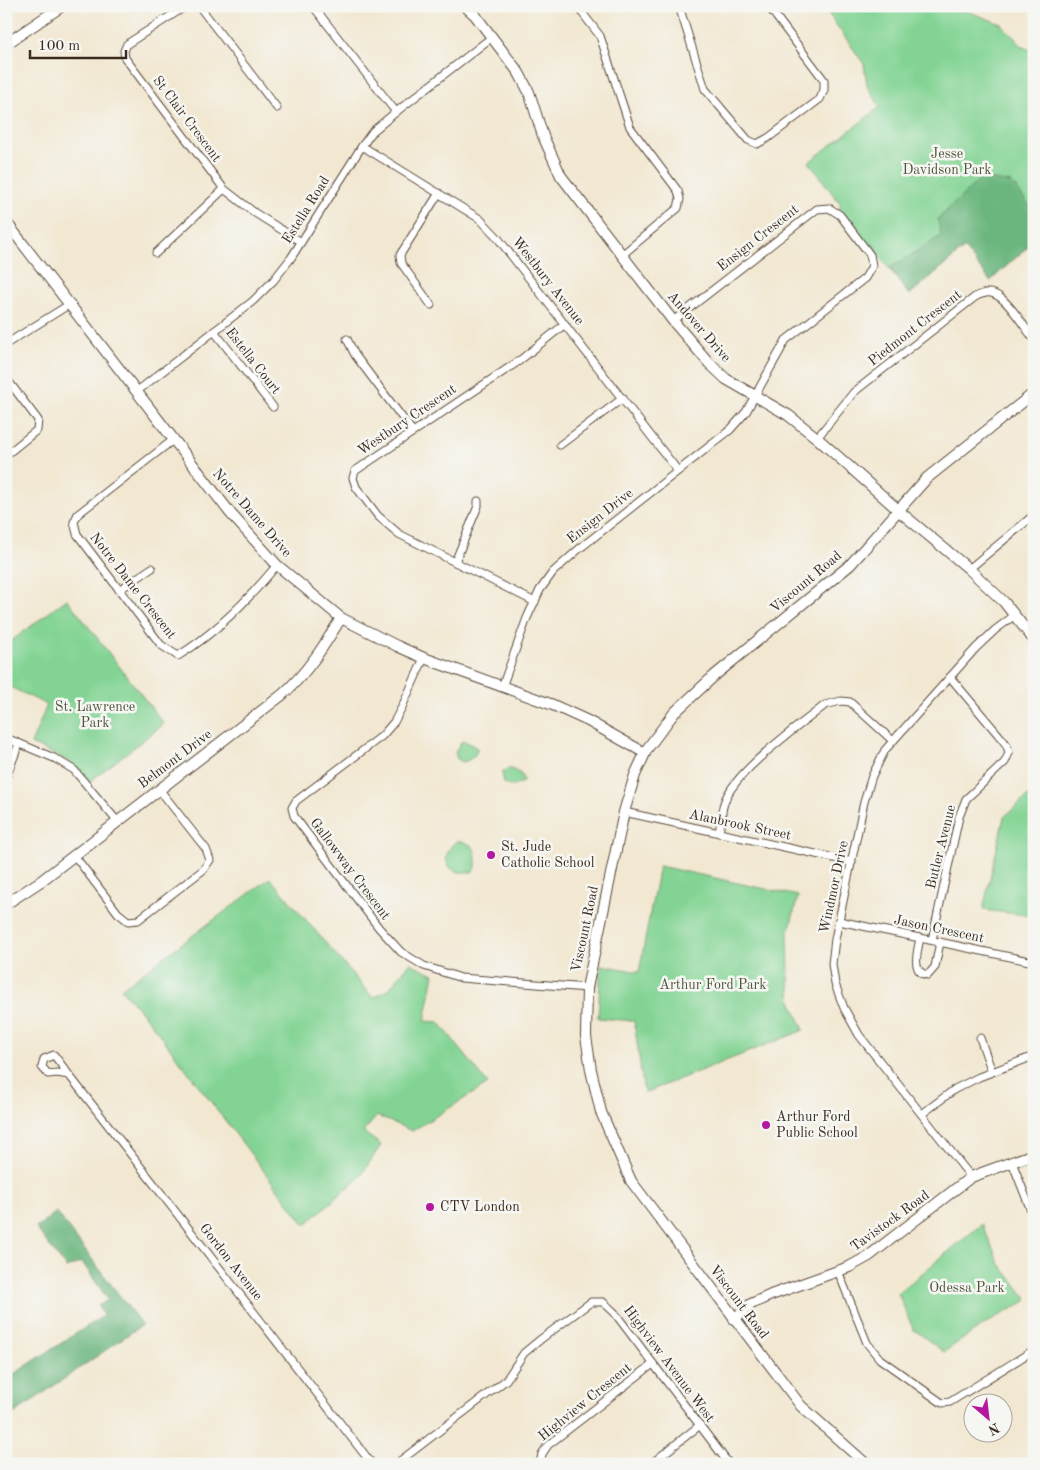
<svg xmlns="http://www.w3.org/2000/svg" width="1040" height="1470" font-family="'Old Standard TT',serif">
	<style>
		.green { fill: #83d494; stroke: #5f7f59 }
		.forest { fill: #6ab67e; stroke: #52704e }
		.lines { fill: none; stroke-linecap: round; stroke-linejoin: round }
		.street-casing { stroke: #564639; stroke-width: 9 }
		.secondary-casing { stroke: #564639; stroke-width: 12 }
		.street { stroke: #fff; stroke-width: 7 }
		.secondary { stroke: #fff; stroke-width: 10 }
		.poi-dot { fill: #b5179e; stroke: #f6f6f2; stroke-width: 2 }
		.labels { text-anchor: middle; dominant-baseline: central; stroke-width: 5; stroke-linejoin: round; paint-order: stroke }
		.street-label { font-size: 14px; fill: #3b2a1e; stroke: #f6f6f2 }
		.park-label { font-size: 14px; fill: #4d543c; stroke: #f6f6f2 }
		.poi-label { font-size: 14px; fill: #3b2a1e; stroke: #f6f6f2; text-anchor: start }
	</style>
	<rect width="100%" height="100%" fill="#f6f6f2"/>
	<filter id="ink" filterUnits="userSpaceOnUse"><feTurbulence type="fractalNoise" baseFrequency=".02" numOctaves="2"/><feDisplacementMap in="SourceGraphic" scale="10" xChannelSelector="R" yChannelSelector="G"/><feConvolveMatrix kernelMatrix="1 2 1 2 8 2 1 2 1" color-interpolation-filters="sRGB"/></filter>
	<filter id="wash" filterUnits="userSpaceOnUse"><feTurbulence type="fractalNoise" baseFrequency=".0096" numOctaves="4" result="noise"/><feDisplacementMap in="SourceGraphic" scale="20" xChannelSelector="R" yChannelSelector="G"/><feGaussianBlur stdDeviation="1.12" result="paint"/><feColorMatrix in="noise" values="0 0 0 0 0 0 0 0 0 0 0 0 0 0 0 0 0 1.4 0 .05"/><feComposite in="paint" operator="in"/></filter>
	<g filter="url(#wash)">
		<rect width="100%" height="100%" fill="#f2e8d2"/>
		<g class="green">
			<path d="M823,6H954L1001,24L1023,47L1034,51V241L990,281L965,248L909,295L878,254L876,247L869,248L839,209L841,205L809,162L880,107L867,85L864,64Z"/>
			<path d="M67,599L164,724L89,782L70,762L31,744L47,705L6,685V645Z"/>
			<path d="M465,741L477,748C477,756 470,760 463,762L457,759L455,752L461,742Z"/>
			<path d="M509,768L521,774L524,781C516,785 512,789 504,783L502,773Z"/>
			<path d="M1034,791V916L983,910L1004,817Z"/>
			<path d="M457,841C477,843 476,851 476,868L472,872C467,872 460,873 456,871C440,865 447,847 457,841Z"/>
			<path d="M659,866L798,896L788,935L789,977L791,1001L804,1030L644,1093L634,1021L598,1018L601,965L639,972Z"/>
			<path d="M270,878L373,998L388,990L410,963L434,974L425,1021L439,1022L488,1084L412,1131L377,1116L363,1132L381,1145L360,1177L305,1225L150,1022L121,989Z"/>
			<path d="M982,1224L999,1263L1028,1300L985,1324L944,1352L913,1329L898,1293Z"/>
		</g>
		<g class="forest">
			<path d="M981,178L1012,183L1034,212V241L990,281L964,248L909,295L890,268L941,236L938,219Z"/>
			<path d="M56,1212L142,1325L6,1419V1379L103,1316L98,1306L108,1300L82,1262L66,1268L36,1228Z"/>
		</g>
	</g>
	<g filter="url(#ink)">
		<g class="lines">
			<defs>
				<g id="street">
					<path d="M186,6L127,44L124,51L125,58L224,189L255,213L301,242"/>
					<path d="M199,6L277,108"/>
					<path d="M313,6L396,112"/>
					<path d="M577,6L600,36L630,127L678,191L680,199L678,208L622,255"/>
					<path d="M679,6L705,89L748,140L757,144L768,138L820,99L824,90V80L768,6"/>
					<path d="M362,146L480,219L497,237L678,471"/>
					<path d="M156,253L224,189"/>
					<path d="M431,305L401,263L400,255L439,193"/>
					<path d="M214,331L273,407"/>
					<path d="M347,339L355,355L413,432"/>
					<path d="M6,344L70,304"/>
					<path d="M6,378L38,420L37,430L6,455"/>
					<path d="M136,392L253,301L273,281L291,258L362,146L373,131L396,112L492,37"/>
					<path d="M817,438L854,392L975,297C981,294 988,291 994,294C1008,299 1024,327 1034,339"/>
					<path d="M173,440L78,514L74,522L77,534L161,645L178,656C217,632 248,600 277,565"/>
					<path d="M560,445L623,398"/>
					<path d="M455,562L478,506V501"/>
					<path d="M969,569L1034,515"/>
					<path d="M119,590L152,568"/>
					<path d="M535,602L399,534L378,516L356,487L353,478L355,471L519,361L565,324"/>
					<path d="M424,658L402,707L394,722L382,736L296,801L292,808L294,816L379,928L401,952L424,966L461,978L587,988"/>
					<path d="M502,687L527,618L540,590L553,572L579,549L730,430L746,412L786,340L865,278L872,266L870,255L840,215L829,208L817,209L673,321"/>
					<path d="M6,738L54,758L74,770L117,821"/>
					<path d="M6,777L19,744"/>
					<path d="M624,812L852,862"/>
					<path d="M719,833C721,823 721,812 724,803C734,771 798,727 825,705L841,701L850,702L893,741"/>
					<path d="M74,855L118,913L128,921L138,920L203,870L210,860L206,849L159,789"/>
					<path d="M839,921L1034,962"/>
					<path d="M920,938C918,950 910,973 928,975L935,967L940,942"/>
					<path d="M932,940L959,817L966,799L1005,762L1009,753L1007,746L1002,739L950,677"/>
					<path d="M980,1038L992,1072"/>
					<path d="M69,1075L57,1073L48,1074L42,1067L44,1059L54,1055L69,1075L372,1464"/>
					<path d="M922,1114L955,1089L979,1077L1034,1056"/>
					<path d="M1012,1162L1034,1218"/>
					<path d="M971,1177L859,1035L844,1008L835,984L832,964L835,939L864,802L872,776L885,750L976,648L995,630L1015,615"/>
					<path d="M838,1271L867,1343L880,1359L942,1403L950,1402L1034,1350"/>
					<path d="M396,1464L506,1380L524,1353L541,1339L591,1302H603L614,1312L729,1464"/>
					<path d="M540,1464L542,1454L548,1445L653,1364"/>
					<path d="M651,1464L700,1425"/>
				</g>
				<g id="secondary">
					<path d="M465,6L475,15L519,73L529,92L543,136L561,176L673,321L709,363L726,379L788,415L817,438L905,516L969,569L1004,602L1034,640"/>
					<path d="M6,44L62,6"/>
					<path d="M6,222L231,514L277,565L341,618L397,646L424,658L553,705L588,721L645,753"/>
					<path d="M6,904L41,881L282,695C307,673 324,646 341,618"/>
					<path d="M734,1319L751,1304L771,1295L849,1267L869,1256L971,1177L1034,1154"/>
					<path d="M866,1464L801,1406L631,1181L601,1112L591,1070L586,1036L587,988L624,812L635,775L647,749L674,713L714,676L850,565L927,478L1034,393"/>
				</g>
			</defs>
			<use href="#street" class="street-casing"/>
			<use href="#secondary" class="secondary-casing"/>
			<use href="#street" class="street"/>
			<use href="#secondary" class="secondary"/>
		</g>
	</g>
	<g class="poi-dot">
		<circle cx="491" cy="855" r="5"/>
		<circle cx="766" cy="1125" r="5"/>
		<circle cx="430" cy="1207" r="5"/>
	</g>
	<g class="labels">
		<g class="street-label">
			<text transform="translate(187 119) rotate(53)">St Clair Crescent</text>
			<text transform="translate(306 210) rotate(-58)">Estella Road</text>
			<text transform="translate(758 238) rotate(-38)">Ensign Crescent</text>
			<text transform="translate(548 281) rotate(52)">Westbury Avenue</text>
			<text transform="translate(699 327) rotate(49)">Andover Drive</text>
			<text transform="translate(915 328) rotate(-38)">Piedmont Crescent</text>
			<text transform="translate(253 361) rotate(52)">Estella Court</text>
			<text transform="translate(407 420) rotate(-34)">Westbury Crescent</text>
			<text transform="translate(252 513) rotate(49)">Notre Dame Drive</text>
			<text transform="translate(600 516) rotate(-38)">Ensign Drive</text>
			<text transform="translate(806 582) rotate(-40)">Viscount Road</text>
			<text transform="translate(133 586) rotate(52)">Notre Dame Crescent</text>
			<text transform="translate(175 759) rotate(-37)">Belmont Drive</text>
			<text transform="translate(740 825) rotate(12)">Alanbrook Street</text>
			<text transform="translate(941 847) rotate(-76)">Butler Avenue</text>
			<text transform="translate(350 869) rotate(53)">Gallowway Crescent</text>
			<text transform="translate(834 887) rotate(-78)">Windmor Drive</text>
			<text transform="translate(585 929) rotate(-78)">Viscount Road</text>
			<text transform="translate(939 929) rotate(12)">Jason Crescent</text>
			<text transform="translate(890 1221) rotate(-36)">Tavistock Road</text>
			<text transform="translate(231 1262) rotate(52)">Gordon Avenue</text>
			<text transform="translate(739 1302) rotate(53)">Viscount Road</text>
			<text transform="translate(669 1364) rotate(53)">Highview Avenue West</text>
			<text transform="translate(585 1402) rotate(-39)">Highview Crescent</text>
		</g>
		<g class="park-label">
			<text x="947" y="154">Jesse<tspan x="947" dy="16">Davidson Park</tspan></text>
			<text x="95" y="707">St. Lawrence<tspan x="95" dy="16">Park</tspan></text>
			<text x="713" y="985">Arthur Ford Park</text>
			<text x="967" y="1288">Odessa Park</text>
		</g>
		<g class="poi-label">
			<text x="501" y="847">St. Jude<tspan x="501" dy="16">Catholic School</tspan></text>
			<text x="776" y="1117">Arthur Ford<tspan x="776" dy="16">Public School</tspan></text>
			<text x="440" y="1207">CTV London</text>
		</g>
	</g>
	<rect width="1040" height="1470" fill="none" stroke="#f6f6f2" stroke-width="25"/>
	<g transform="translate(988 1418) rotate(152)"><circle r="24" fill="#f6f6f2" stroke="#aba49d"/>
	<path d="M0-4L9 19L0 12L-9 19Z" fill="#b5179e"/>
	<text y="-8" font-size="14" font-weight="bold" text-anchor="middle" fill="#3b2a1e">N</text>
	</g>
	<path d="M30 50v8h96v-8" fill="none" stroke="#3b2a1e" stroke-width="2.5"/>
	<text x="38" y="50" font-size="15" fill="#3b2a1e" stroke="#f6f6f2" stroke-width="4" paint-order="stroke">100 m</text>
</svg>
